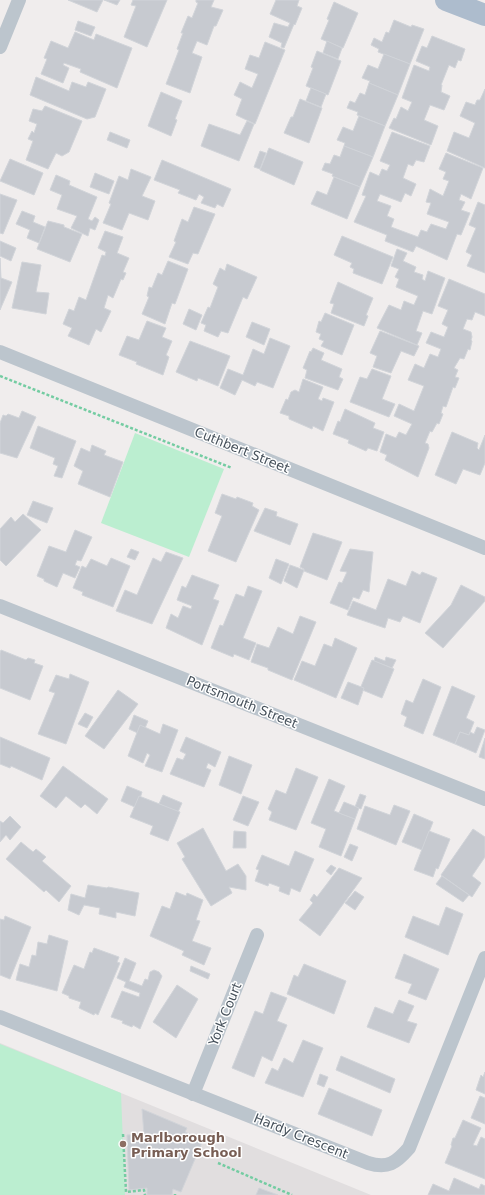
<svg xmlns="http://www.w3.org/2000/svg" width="485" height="1195" font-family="'DejaVu Sans',sans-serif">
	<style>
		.education { fill: #e1dedf }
		.green { fill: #bbeed0 }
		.building { fill: #c7cad0; stroke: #d1d4d9 }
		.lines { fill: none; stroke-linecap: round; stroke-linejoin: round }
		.path { stroke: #74cca2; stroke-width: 2.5; stroke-dasharray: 3 2; stroke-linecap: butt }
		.minor { stroke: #bcc5cd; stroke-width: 14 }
		.primary { stroke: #adbccd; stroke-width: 22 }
		.education-dot { fill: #8d6e63; stroke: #fff; stroke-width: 1.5 }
		.labels { text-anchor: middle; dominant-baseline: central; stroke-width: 3; stroke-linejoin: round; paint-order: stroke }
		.street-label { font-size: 13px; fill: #46515b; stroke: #fff }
		.education-label { font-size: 13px; font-weight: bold; fill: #785e54; stroke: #fff; text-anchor: start }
	</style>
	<rect width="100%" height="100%" fill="#f0eded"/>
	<path class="education" d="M0,1043L121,1093L371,1195H0Z"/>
	<g class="green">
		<path d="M135,433L224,469L189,557L101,523Z"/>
		<path d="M0,1044L121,1093L125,1195H0Z"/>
	</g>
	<g class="building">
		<path d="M68,0H103L97,12Z"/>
		<path d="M104,0H120L117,5Z"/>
		<path d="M133,0H167L147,47L124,37L136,6L131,5Z"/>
		<path d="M196,0H214L211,7L223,10L216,26H214L207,45L197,41L192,53L202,57L190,93L166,84L179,50L177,49L183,33H181L188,16L192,18L198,3L196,2Z"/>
		<path d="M276,0H299L297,6L302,8L295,25L294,24L284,48L281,47L282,43L269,37L274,23L288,27L290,23L270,14Z"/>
		<path d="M334,2L358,13L343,48L321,39L329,20L327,19Z"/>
		<path d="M394,20L411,27L412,25L424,29L410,64L378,52L379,49L371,45L374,38L382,42L386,32L389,33Z"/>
		<path d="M78,21L95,27L91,36L75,30Z"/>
		<path d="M75,32L94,40L96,34L132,48L117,88L80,72L81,69L64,63L63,65L69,68L63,83L41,74L47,59L44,58L51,41L68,48Z"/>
		<path d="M432,36L465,49L461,61L458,60L455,68L449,65L441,85H442L441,92L450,96L444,110L430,105L424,120L438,126L431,145L389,128L394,118L396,119L401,107L408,111L412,102L402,98L414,65L429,71L430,67L416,61L422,46L427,48Z"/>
		<path d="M327,41L342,48L338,59L323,53Z"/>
		<path d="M265,42L285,50L255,124L236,115L242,99L234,95L240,82L252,88L258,74L245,69L250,55L259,58Z"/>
		<path d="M317,51L341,61L328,95L306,86L313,68L311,67Z"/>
		<path d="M384,54L410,64L398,95L369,83L370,81L362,78L368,65L378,69Z"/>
		<path d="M36,77L69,91L72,82L86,87L88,82L106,89L95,117L87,119L30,95Z"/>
		<path d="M369,83L398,95L385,126L357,115L358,112L347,108L350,101L355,103L360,93L365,95Z"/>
		<path d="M311,88L326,94L321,107L306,101Z"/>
		<path d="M485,89V168L447,151L454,132L469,138L475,123L460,116L466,102L475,105L477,100H480Z"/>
		<path d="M161,92L182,101L175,119L177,120L171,136L148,126Z"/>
		<path d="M300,99L322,108L309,143L284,133L291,117H293Z"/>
		<path d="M45,106L82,121L69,152L62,156L56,153L48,169L26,160L33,141L28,139L32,131L34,133L37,124L29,121L33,109L42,111Z"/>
		<path d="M359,116L385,126L373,157L344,146L345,143L337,140L343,127L353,131Z"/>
		<path d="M247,121L254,124L239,161L201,146L209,124L240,135Z"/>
		<path d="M110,132L130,140L127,148L107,140Z"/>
		<path d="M392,132L430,146L424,162L416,160L413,166L408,164L403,178L416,184L411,196L405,193L401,202L380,194L377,201L391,206L387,216L394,219L391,227L418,237L421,230L427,232L431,224L446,229L449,222L427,214L431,203L426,202L430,189L443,196L449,181L443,179L446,172L439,169L446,153L483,168L471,199L461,194L459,200L465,202L461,210L470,213L461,235L457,234L447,260L416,246L413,252L385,241L387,235L354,222L366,196L362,195L370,172L379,176L382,169L387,171L390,165L380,161Z"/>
		<path d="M344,146L373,157L360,187L332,176L333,174L322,170L325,163L330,164L334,155L340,157Z"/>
		<path d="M269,148L303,162L294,185L260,170Z"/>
		<path d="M260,151L266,153L260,169L254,167Z"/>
		<path d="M10,159L43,173L34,195L0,181Z"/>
		<path d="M162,160L231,189L223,207L217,204L215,208L201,203L204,197L199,194L196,200L178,193L180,190L154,180Z"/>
		<path d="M131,169L151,177L142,196L155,201L148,220L129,213L122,230L103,223L111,204L109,203L119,176L128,180Z"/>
		<path d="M95,173L114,181L109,194L90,187Z"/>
		<path d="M56,175L70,181L69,185L97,197L88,219L92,221L95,217L99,220L95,230L90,228L88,236L71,228L77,216L57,209L62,195L50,190Z"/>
		<path d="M334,177L360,187L347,219L311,204L317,191L327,195Z"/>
		<path d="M0,194L17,200L3,234L0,233Z"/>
		<path d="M478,202L485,205V273L467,266L472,255L466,252L476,228L469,225Z"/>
		<path d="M194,207L215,214L198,254L193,253L188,264L169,257L176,242L174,241L182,219L188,222Z"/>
		<path d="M22,211L35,216L33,222L45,227L39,243L27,238L30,230L16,224Z"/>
		<path d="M48,221L64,225V227L82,234L70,262L37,249Z"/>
		<path d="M105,231L123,237L117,253L129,258L123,272L126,273L123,280L121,279L113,298L108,295L104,308L111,311L101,332L96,329L89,345L68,336L72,328L63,324L69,309L74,311L79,297L86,300L102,255L105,256L106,252L98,248Z"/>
		<path d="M342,236L393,257L382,284L353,273L354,269L350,267L352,263L334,255Z"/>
		<path d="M0,241L16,248L11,261L0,256Z"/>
		<path d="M397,249L407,253L403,261L416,267L414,272L423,275L422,279L425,281L428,271L445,278L432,314L423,311L416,331L422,333L417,345L377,328L389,305L401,310L404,301L414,305L418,296L396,287L399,279L395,277L399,269L391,266Z"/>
		<path d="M0,258L1,278L12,282L0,310Z"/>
		<path d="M168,261L188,269L175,304L172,303L165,324L142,314L149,297L147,296L149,287L152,288L158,273L162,275Z"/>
		<path d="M22,262L41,265L36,292L49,293L46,314L12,308Z"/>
		<path d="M227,264L257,277L247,299L243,297L228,333L221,331L218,337L204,331L206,325L201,323L208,307L210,308L218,287L213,284L220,268L225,271Z"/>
		<path d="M449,279L485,294V316L475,312L472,320L467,319L463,329L471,332L472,337L471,340L472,341L470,350L468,349L464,359L460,358L454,368L458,370L455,377L459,378L455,388L453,387L446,407L443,406L441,413L443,414L439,424L437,423L432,432L430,431L425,443L428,444L429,448L418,477L385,460L387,455L380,452L386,434L396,438L399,432L406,435L412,424L394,416L399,404L414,411L424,386L408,380L415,364L424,368L430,354L438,357L441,349L426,343L431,332L444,337L448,327L442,324L448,310L438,306Z"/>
		<path d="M338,282L373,298L366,315L368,316L364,326L331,313L334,304L330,303Z"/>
		<path d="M189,309L202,315L196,330L183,324Z"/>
		<path d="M325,313L354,325L342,355L321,346L324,341L319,339L321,334L316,332L319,321L321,322Z"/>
		<path d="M147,321L166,328L162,337L172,341L166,355L169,357L163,375L136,364L137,362L119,355L127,336L139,340Z"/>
		<path d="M252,322L270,329L264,345L246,337Z"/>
		<path d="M380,331L419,346L414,356L401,351L391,373L373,367L377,356L370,353Z"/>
		<path d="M270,338L290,346L273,388L257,382L255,386L242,380L235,395L220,388L228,369L243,375L253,349L264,354Z"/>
		<path d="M190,341L230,356L218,386L198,378L197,381L176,372Z"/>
		<path d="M313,348L324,353L321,360L342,369L339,377L343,379L338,390L305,378L307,370L303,368L310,351L311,352Z"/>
		<path d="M372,369L391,376L382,399L395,404L389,417L350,402L360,377L367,379Z"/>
		<path d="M303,379L323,387L318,399L322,401L323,398L334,402L323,431L313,426L312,429L289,419V416L280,413L286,399L288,400L291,392L295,390L299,392Z"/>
		<path d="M345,409L375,423L373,428L384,432L377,451L368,448L366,451L348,443L349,440L333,434L338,421L340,422Z"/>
		<path d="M22,411L36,417L17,458L0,453V423L3,415L6,416L8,414L19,418Z"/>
		<path d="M38,426L76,441L62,478L54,476L58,466L53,464L55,458L30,448Z"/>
		<path d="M452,432L478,443L477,448L479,450L485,435V463L480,475L463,469L456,484L435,475Z"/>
		<path d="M92,445L106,451L104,455L123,462L110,497L78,484L83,471L74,466L81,448L90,452Z"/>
		<path d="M222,494L236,499L237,497L253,503L252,506L259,510L236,562L208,551L222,516L215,513Z"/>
		<path d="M33,501L53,508L47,523L27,515Z"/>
		<path d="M265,508L277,512L276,516L298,524L290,545L254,531Z"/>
		<path d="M23,514L41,530L6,566L0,560V529L11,517L15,522Z"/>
		<path d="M75,530L92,537L81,561L77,560L75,565L80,567L75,578L63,573L57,587L44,581V579L37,576L49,546L66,552Z"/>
		<path d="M313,533L342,542L327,580L304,571V569L300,567Z"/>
		<path d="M131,549L139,552L135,560L127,557Z"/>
		<path d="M350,549L373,552L369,592L363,590L359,599L353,597L348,610L330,603L339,582L342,583L347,572L340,571Z"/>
		<path d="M166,552L183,558L152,624L116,611L125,590L137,595L153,558L161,562Z"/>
		<path d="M111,558L130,566L113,607L82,595L83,592L73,588L82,566L86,568L91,559L107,566Z"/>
		<path d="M276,559L289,564L281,584L269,578Z"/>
		<path d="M290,565L304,570L297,588L284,581Z"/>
		<path d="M412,571L420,575L422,572L437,578L420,623L403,616L400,622L388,618L385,628L347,615L353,601L376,610L388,579L406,586Z"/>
		<path d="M192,575L219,585L213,599L219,601L202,645L166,628L171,614L178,618L183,606L191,609L192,606L177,600L182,586L186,588Z"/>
		<path d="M461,585L485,597V601L443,648L425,633L451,605Z"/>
		<path d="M248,586L262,591L243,638L256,643L249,660L234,654L233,657L211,648L220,625L223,626L236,594L244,597Z"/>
		<path d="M300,616L316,622L292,680L268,670V668L251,662L257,644L269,648L278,627L293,634Z"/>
		<path d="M335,638L357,648L336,698L294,680L302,661L315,666L324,644L332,647Z"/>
		<path d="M1,650L26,660L28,658L35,660L34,663L43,666L30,700L0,688V653Z"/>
		<path d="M375,657L385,661L386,657L396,660L392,668L374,661Z"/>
		<path d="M372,660L394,669L382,698L360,689Z"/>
		<path d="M70,674L89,682L66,744L38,734L55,693L49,691L56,675L69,679Z"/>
		<path d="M423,679L441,687L423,734L404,726L407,717L401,714L406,700L413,703Z"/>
		<path d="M348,682L364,688L358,705L341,698Z"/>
		<path d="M452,686L475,696L466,718L474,722L470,732L469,735L460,732L455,744L433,735Z"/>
		<path d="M118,690L138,704L104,749L85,736Z"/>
		<path d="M85,713L93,717L87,728L78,724Z"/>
		<path d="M134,715L148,721L142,735L129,729Z"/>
		<path d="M163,724L178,730L162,772L145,766L150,755L147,753L143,763L128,756L140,725L160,734Z"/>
		<path d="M477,727L485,730L476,753L455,744L460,732L469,735L470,732L474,734Z"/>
		<path d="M0,737L50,758L42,780L11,766L10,768L0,764Z"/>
		<path d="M186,737L221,752L215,767L208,763L206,768L211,770L204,787L170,774L177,758L183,760L186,754L180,751Z"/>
		<path d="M485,738V759L479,757Z"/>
		<path d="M229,756L252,765L241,794L219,785Z"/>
		<path d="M63,766L108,799L97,814L85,804L81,808L66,796L56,808L40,796Z"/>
		<path d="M296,768L318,777L296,830L269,820L272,812L268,809L276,790L286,794Z"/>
		<path d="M329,779L345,786L334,811L355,819L341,856L319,847L326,829L311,823Z"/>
		<path d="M127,786L142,792L137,808L121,801Z"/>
		<path d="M360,794L366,796L361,809L355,807Z"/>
		<path d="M163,795L182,803L178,812L159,804Z"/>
		<path d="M139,796L180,812L168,841L150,834L153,826L130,817Z"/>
		<path d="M243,796L259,802L248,826L233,820Z"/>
		<path d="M344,802L359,808L355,819L339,813Z"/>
		<path d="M394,805L410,811L396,845L357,829L365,806L390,815Z"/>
		<path d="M414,814L433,822L422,850L402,842Z"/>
		<path d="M10,816L21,827L10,840L6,835L0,842V821L3,823Z"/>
		<path d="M203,828L226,871L238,864L246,876V890L229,887L232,893L211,906L182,859L185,857L177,843Z"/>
		<path d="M473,829L485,837V857L472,876L481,883L472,897L441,875Z"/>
		<path d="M234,831L246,832V848H233Z"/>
		<path d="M429,831L450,839L438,869L436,868L433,877L414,870Z"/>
		<path d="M21,842L33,852L36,849L46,857L42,861L71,886L59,902L46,890L44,892L6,859Z"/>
		<path d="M350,844L358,847L352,861L344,857Z"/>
		<path d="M295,851L314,859L300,892L291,888L289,895L279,891L280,887L269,883L268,886L255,881L259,870L256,869L262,855L289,866Z"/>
		<path d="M331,865L336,868L331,875L326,871Z"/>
		<path d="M339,868L362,878L320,936L299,920L313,903L310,900L314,894L317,897Z"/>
		<path d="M442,876L469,895L463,902L436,884Z"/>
		<path d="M88,885L107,888L108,887L139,893L135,916L116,912V918L99,914L100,908L84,905L79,915L68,910L71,894L85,898Z"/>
		<path d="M355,891L364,897L355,910L345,903Z"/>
		<path d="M176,892L186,896L187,893L203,900L196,920L200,921L192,941L211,948L204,965L182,955L184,951L150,936L162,906L170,909Z"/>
		<path d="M446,907L463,914L448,955L405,937L413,916L439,926Z"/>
		<path d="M5,916L31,927L10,979L0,975V919L4,920Z"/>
		<path d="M49,935L68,941L57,991L16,980L20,964L29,967L32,955L36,956L38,942L47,944Z"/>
		<path d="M94,948L119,957L117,962L120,963L98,1015L95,1013L94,1015L79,1008L81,1002L69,998V996L62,993L74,965L84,969L90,952L92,953Z"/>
		<path d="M404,954L439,969L426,1000L408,993L412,984L395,978Z"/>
		<path d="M125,958L136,963L129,981L142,986L145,979L148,980L150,972L154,970L159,972L162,976L140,1029L133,1025L132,1027L122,1023L123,1021L111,1017L122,991L139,997L140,993L124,987L126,982L117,978Z"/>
		<path d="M304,964L346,981L334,1014L287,994L294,975L298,977Z"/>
		<path d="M191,966L210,974L208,979L190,971Z"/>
		<path d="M177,985L198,999L176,1038L153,1022Z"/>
		<path d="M271,992L287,998L277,1021L287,1025L272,1061L262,1056L254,1077L232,1068L255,1011L263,1014Z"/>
		<path d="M399,1000L414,1006L407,1021L417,1024L409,1043L367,1027L375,1007L393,1014Z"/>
		<path d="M303,1040L323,1048L303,1097L265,1083L272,1068L278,1071L284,1058L293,1063Z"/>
		<path d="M341,1056L395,1079L390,1093L336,1070Z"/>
		<path d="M485,1072V1094L476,1090L481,1075L483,1077Z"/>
		<path d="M320,1074L328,1077L324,1087L317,1084Z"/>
		<path d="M329,1088L382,1110L372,1136L318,1114Z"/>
		<path d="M480,1096L485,1098V1124L471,1118Z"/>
		<path d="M142,1109L187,1128L185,1132L203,1140L181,1192L173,1189L172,1195H147V1188L129,1190L127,1135L144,1134Z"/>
		<path d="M463,1120L481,1128L473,1145L477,1146L481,1137L485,1139V1179L445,1163L452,1146L451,1145L453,1138H455Z"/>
		<path d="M454,1178L479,1189L481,1184L485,1186V1195H428L433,1184L449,1191Z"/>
		<path d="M259,1188L278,1195H256Z"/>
	</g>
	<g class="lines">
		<g class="path">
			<path d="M0,376L232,468"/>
			<path d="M123,1134L126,1192L144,1190L145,1195"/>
			<path d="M218,1163L292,1195"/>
			<path d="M175,1195V1194"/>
		</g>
		<g class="minor">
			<path d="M0,47L19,0"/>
			<path d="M0,352L485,548"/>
			<path d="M0,606L485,799"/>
			<path d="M0,1017L368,1163C388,1169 396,1163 409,1148L485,958"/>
			<path d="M193,1094L257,935"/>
		</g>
		<path class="primary" d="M446,0L485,15"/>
	</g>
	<circle class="education-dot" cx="123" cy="1144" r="4"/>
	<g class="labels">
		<g class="street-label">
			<text transform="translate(242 450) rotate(22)">Cuthbert Street</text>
			<text transform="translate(242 702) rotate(22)">Portsmouth Street</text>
			<text transform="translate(225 1014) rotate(-68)">York Court</text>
			<text transform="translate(301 1136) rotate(22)">Hardy Crescent</text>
		</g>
		<g class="education-label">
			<text x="131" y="1137">Marlborough<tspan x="131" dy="15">Primary School</tspan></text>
		</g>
	</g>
</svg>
